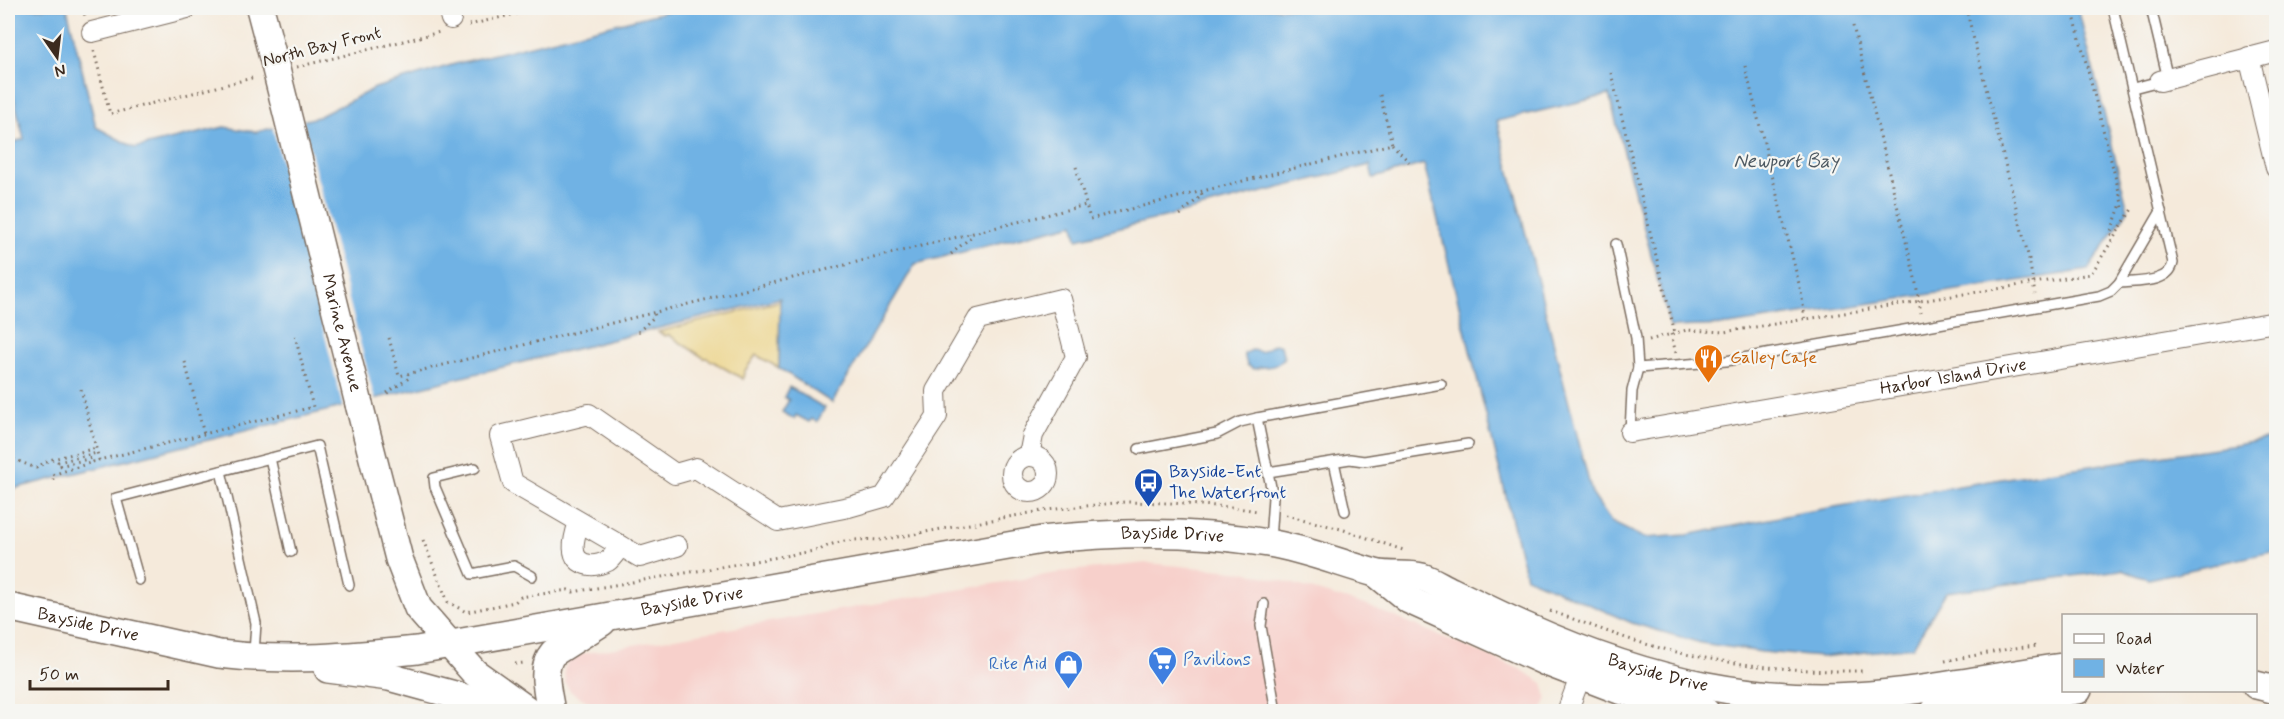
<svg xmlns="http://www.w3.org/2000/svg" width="2284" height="719" font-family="Mynerve,sans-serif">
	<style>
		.built { fill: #f7d0cb }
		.sand { fill: #eeda9e; stroke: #94825e; stroke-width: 1.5 }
		.water { fill: #70b2e4; stroke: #566e81; stroke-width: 1.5 }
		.pier { fill: #f5eadb }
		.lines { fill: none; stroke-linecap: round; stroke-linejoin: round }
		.lane-casing { stroke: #7c6d60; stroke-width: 12 }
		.street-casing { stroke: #7c6d60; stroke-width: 22 }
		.secondary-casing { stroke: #7c6d60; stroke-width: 30 }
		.path { stroke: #7c6d60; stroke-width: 3; stroke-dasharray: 1.5 4.5; stroke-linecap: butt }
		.lane { stroke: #fff; stroke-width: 9 }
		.street { stroke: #fff; stroke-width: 20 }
		.secondary { stroke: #fff; stroke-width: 27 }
		.secondary-bridge-casing { stroke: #7c6d60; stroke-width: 30; stroke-linecap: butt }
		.secondary-bridge { stroke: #fff; stroke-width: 27 }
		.labels { text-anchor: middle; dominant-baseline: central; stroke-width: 4.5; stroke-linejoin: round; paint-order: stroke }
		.street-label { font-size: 18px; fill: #3b2a1e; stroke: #f6f6f2 }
		.food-label { font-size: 18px; fill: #c56008; stroke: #f6f6f2; text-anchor: start }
		.transit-label { font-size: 18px; fill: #164399; stroke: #f6f6f2; text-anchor: start }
		.shop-label { font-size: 18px; fill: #366cbe; stroke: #f6f6f2; text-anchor: start }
		.water-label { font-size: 20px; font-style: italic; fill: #4e5a63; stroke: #f6f6f2 }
	</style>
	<rect width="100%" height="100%" fill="#f6f6f2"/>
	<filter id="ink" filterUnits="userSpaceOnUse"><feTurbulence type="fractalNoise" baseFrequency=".0167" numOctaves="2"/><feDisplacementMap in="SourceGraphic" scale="12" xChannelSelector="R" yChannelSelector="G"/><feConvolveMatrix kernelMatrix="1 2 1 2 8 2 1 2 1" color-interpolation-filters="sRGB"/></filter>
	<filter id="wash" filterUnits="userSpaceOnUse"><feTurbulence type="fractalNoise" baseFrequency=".008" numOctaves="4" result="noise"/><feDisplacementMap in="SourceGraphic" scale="24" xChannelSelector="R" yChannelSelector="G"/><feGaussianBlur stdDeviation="1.35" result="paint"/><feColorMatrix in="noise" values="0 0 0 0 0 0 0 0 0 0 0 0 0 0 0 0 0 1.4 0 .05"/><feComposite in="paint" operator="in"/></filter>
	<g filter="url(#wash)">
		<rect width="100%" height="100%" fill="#f5eadb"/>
		<path class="built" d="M1147,563L1245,572L1287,582L1368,606L1520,669L1543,683L1547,698L1541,712H606L571,692L565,683L564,669L569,660L580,654L1069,571Z"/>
		<path class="sand" d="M780,301L779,368L756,355L744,372L743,379L707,358H704L669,335L665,336L658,332Z"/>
		<g class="water">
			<path d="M8,8H67L96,127L135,148L224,127L256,132L318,117L375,88L455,64L680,8H2078L2128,210L2088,270L1729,325L1670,327L1609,95L1497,121L1592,494L1611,522L1644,538L1687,535L1799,513L2013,477L2237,445L2276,437V551L2148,579L2121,570L1946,592L1913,647L1821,657L1762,652L1701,643L1632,623L1526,577L1424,164L1373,178L1370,165L1077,239L1074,224L915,264L832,403L779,368L780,298L8,490V144L24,139L8,75Z"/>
			<path d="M1275,344L1281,346L1284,358C1272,371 1268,364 1254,369L1247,365L1244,354L1252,350L1261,352Z"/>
			<path d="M789,387L825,408L817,422L812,419L809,422L796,415L794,419L782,412L789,400L784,397Z"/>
		</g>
		<path class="pier" d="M302,118L375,400L343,408L272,125Z"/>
	</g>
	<g filter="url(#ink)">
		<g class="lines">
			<defs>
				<g id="lane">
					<path d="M2113,8L2173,263C2169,284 2136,281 2119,283"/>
					<path d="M2151,8L2168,79"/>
					<path d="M2133,88L2160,81"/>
					<path d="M1616,244L1636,338L1638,368L1632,391L1630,432"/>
					<path d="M1638,368L1726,361L2099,296L2111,291L2119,283L2161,211"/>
					<path d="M1257,418L1273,497L1270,541"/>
					<path d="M1139,449L1217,434L1240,422L1257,418L1441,384"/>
					<path d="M270,458L291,552"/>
					<path d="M1334,462L1345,511"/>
					<path d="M475,468L434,478L435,487L472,574L514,566L532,576"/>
					<path d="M221,471L256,623L254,653"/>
					<path d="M1268,472L1350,459L1364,461L1468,444"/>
					<path d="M139,580L116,498L317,446L349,585"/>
					<path d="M1264,604L1261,626L1276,712"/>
				</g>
				<g id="street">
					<path d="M448,8L451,19"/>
					<path d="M92,32L187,8"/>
					<path d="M2249,57L2276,168"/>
					<path d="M2160,81L2276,51"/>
					<path id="s1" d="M1630,432L2276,322"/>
					<circle cx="1030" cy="474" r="18"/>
					<path d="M579,522C574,537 566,562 590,565C595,566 604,563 608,561C613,557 617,550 621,546"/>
					<path d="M677,546L640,557L513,483L500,436L589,414L675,474L696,468L778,521L849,507L884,497L937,416L936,391L978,319L1061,299L1076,357L1033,435L1029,456"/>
					<path d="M1567,712L1585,664"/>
				</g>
				<g id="secondary">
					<path d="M260,8L275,65"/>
					<path d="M359,404L399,559L418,608L474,672L530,712"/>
					<path d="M1377,574L1409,600L1546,662L1619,690L1706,712"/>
					<path id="s2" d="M8,607L219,654C287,662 349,657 417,650L1042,540C1118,531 1192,530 1268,543C1305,549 1339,563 1375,573C1390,577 1407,573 1422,577C1432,580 1442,587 1451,591C1476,603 1501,616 1527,627C1585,653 1645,674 1707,686C1754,695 1806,699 1854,696C1925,692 1994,676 2064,667"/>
					<path d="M328,669L389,677L473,700L517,704"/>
					<path d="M2256,685L2276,690"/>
					<path d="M551,712C548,692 540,668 553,653L602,622"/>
					<path d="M1934,712L2078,690"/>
				</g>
			</defs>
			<use href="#lane" class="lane-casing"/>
			<use href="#street" class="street-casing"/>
			<use href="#secondary" class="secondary-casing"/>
			<g class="path">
				<path d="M83,8L85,16"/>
				<path d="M1966,8L2029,259L2035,294"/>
				<path d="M2072,8L2124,211"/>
				<path d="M469,25L540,8"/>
				<path d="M1853,26L1915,278L1921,313"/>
				<path d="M94,51L110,114L256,77"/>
				<path d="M1745,66L1801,292L1805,318"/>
				<path d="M297,67L440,32"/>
				<path d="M1611,73L1675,333"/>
				<path d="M8,93L15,124L12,127L8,125"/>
				<path d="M1392,144L1409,162"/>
				<path d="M1076,167L1090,219L1392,144L1379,91"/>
				<path d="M1180,215L1202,195L1201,192"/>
				<path d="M2112,235L2110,234L2121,204"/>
				<path d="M951,254L971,237L970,233"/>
				<path d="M638,332L655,316L654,313"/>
				<path d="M1671,334L1676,353"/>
				<path d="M389,338L399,376L1086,205"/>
				<path d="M1649,340L1687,330L1724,332L2091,274L2132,209"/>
				<path d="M185,362L204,434"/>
				<path d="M81,389L99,460L313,407L295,336"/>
				<path d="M387,393L409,378L408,374"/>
				<path d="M8,457L36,468L49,460L96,448"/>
				<path d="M53,480L52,475L93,462L92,458L59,466L58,462L97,453"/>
				<path d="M1286,515L1341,529L1406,551"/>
				<path d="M423,540L448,602L466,612L515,602L521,597L568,590L573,592L820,550C836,539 862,539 881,540L1047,510L1125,502L1170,503L1231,507L1258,511"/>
				<path d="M1550,611C1581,621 1611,634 1642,643C1714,664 1790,672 1865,671"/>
				<path d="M1945,661L2014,648L2039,646"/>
				<path d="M515,664L524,663"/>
			</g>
			<use href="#lane" class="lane"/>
			<use href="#street" class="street"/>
			<use href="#secondary" class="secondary"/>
			<defs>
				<g id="secondary-bridge">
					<path id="s3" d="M275,65L359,404"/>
				</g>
			</defs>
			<use href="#secondary-bridge" class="secondary-bridge-casing"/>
			<use href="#secondary-bridge" class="secondary-bridge"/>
		</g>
	</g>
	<defs>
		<symbol id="restaurant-pin" viewBox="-11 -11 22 30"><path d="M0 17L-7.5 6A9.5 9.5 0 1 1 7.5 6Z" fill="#e8710a" stroke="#f6f6f2"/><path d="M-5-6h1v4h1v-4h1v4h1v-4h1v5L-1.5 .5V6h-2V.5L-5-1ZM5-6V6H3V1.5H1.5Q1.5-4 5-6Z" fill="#fff"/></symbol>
		<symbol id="bus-pin" viewBox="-11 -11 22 30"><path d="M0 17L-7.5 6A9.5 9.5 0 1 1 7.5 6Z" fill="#1a4fb4" stroke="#f6f6f2"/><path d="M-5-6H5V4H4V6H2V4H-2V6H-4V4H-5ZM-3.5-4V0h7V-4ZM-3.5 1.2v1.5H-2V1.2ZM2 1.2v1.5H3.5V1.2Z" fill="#fff"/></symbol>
		<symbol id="supermarket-pin" viewBox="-11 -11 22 30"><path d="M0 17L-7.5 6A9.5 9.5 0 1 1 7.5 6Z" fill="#3f7fe0" stroke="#f6f6f2"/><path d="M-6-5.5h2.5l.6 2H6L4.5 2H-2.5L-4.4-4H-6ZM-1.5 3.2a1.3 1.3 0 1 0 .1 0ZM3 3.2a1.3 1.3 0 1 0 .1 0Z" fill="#fff"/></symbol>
		<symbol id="shop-pin" viewBox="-11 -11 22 30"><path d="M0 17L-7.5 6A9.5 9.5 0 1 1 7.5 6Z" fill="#3f7fe0" stroke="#f6f6f2"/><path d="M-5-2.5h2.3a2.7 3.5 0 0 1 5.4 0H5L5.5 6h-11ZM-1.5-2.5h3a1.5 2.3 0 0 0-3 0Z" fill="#fff"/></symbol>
	</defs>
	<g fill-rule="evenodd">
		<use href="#restaurant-pin" x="1692" y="342" width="33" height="45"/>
		<use href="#bus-pin" x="1132" y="466" width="33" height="45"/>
		<use href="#supermarket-pin" x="1146" y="644" width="33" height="45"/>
		<use href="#shop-pin" x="1052" y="648" width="33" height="45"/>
	</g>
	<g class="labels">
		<g class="street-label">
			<text transform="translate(322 47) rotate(-14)">North Bay Front</text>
			<text stroke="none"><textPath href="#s3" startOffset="276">Marine Avenue</textPath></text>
			<text stroke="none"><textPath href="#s1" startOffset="328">Harbor Island Drive</textPath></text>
			<text stroke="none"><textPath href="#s2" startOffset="1180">Bayside Drive</textPath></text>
			<text stroke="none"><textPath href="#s2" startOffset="694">Bayside Drive</textPath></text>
			<text stroke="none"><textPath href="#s2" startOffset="82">Bayside Drive</textPath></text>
			<text stroke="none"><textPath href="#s2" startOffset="1690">Bayside Drive</textPath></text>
		</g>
		<g class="food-label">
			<text x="1730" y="358">Galley Cafe</text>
		</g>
		<g class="transit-label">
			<text x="1169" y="472">Bayside-Ent<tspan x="1169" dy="21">The Waterfront</tspan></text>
		</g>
		<g class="shop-label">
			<text x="1183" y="660">Pavilions</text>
			<text x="1047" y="664" text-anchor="end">Rite Aid</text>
		</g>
		<g class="water-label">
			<text x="1786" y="161">Newport Bay</text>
		</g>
	</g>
	<rect width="2284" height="719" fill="none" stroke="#f6f6f2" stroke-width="30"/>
	<rect x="2062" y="614" width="195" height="78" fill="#f6f6f2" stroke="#aba49d" stroke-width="1.5"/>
	<rect x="2074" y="634" width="30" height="9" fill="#ffffff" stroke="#aba49d" stroke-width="1.5"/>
	<text x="2116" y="644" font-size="18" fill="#3b2a1e">Road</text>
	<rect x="2074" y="659" width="30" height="18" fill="#70b2e4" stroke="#aba49d" stroke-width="1.5"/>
	<text x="2116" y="674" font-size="18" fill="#3b2a1e">Water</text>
	<g transform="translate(57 57) rotate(166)" stroke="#f6f6f2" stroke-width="4.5" paint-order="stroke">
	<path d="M0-4.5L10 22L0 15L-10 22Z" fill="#3b2a1e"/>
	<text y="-9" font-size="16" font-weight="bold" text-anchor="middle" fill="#3b2a1e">N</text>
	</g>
	<path d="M30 680v9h138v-9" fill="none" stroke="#3b2a1e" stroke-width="3"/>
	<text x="39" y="680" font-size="18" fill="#3b2a1e" stroke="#f6f6f2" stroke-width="4.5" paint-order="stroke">50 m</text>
</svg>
